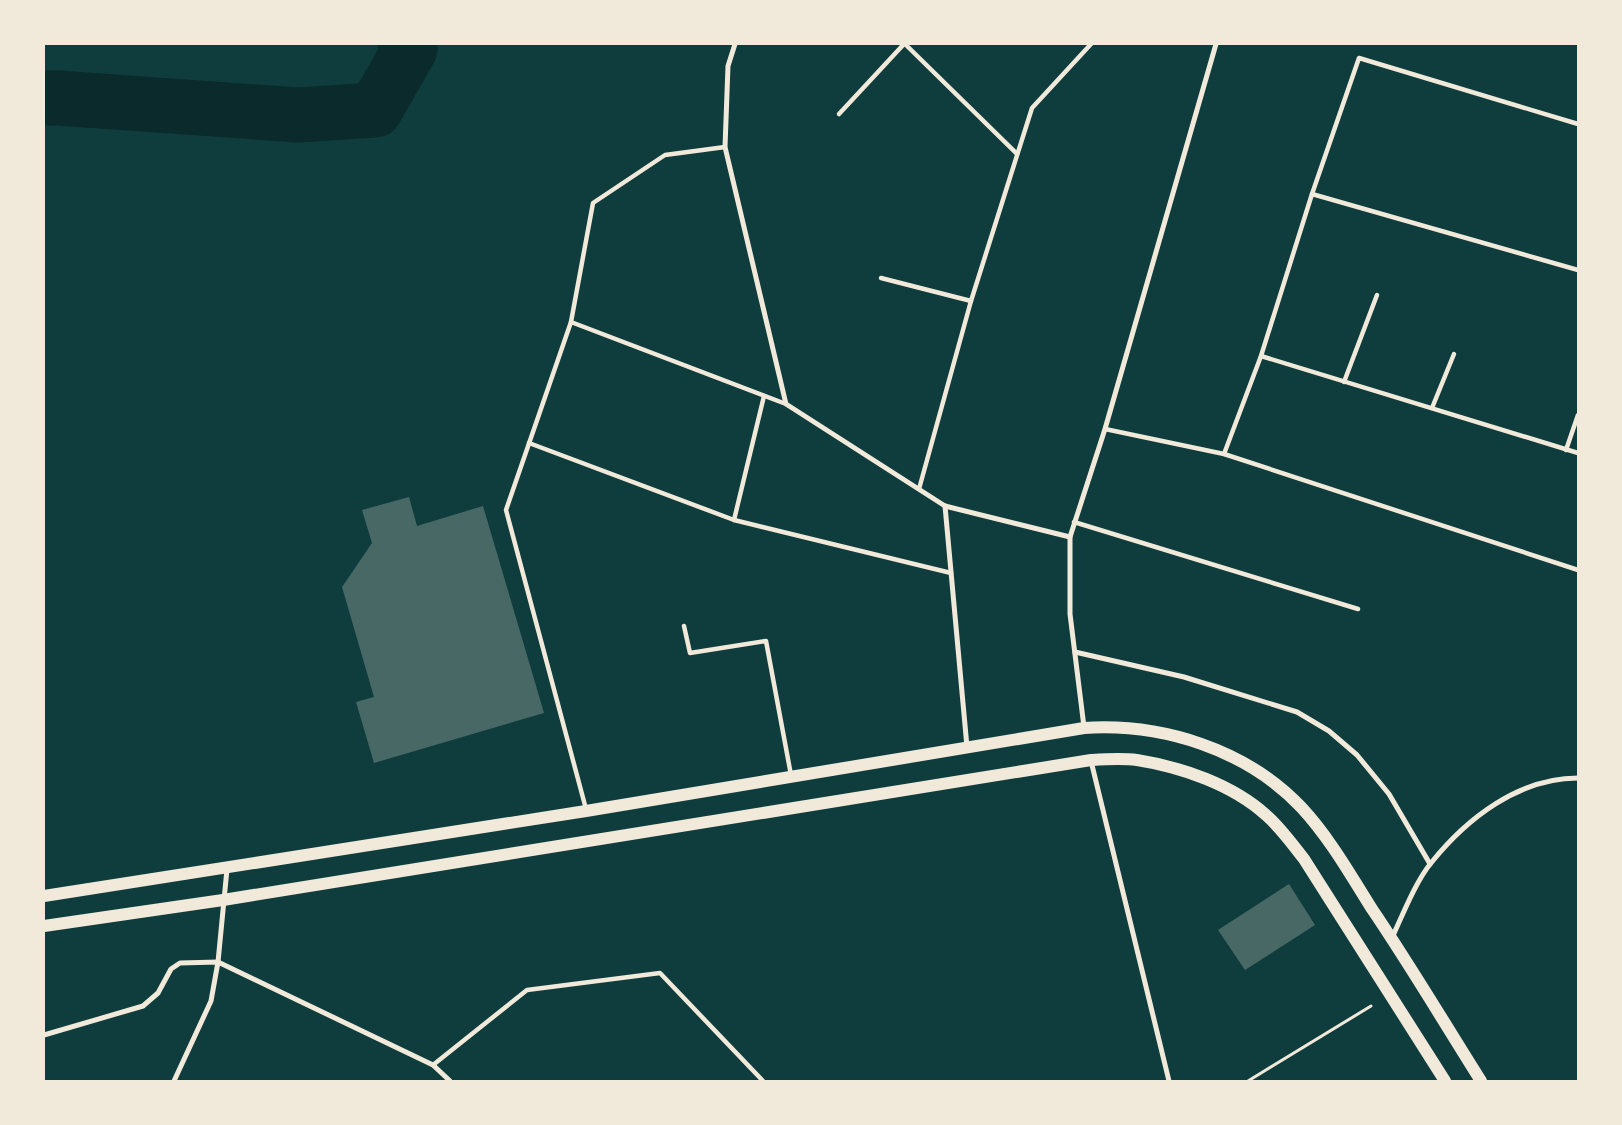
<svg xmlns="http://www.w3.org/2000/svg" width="1622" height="1125" font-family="Signika,sans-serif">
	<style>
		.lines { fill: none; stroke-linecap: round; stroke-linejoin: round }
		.river { stroke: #0a2a2b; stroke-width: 55 }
		.building { fill: #486865 }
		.path { stroke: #f1e9da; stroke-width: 3 }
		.pedestrian { stroke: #f1e9da; stroke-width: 4.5 }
		.minor { stroke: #f1e9da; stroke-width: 5 }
		.primary { stroke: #f1e9da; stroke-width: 12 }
	</style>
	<rect width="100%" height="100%" fill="#0f3d3e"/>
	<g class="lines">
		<path class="river" d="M44,98H58L298,115L375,110L410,49L405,44"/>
	</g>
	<g class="building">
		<path d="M409,497L417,526L483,506L544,713L374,763L356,702L374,697L342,587L372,543L362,510Z"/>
		<path d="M1289,884L1315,925L1245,970L1218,930Z"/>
	</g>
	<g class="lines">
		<path class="path" d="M1248,1081L1371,1006"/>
		<g class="pedestrian">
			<path d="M905,44L1017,154"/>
			<path d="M839,114L904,44"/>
			<path d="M1312,194L1578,270"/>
			<path d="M881,278L971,301"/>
			<path d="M571,322L786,404"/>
			<path d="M1261,356L1578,453"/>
			<path d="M1344,382L1377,295"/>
			<path d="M1432,408L1454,354"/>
			<path d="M1105,429L1224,454L1578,570"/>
			<path d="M529,443L734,520L951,573"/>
			<path d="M1566,450L1578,415"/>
			<path d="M1224,454L1261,356L1312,194L1359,58L1578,124"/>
			<path d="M919,489L971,301L1032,108L1091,44"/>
			<path d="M734,520L764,396"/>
			<path d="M1074,522L1358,609"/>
			<path d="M684,626L690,653L766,641L791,775"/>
			<path d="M586,809L506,510L571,322L593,203L665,155L725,147"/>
			<path d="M433,1065L527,990L660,973L763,1081"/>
		</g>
		<g class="minor">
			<path d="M735,44L728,66L725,147L786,404L945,506L1070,537"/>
			<path d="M945,506L967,747"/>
			<path d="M1075,652L1184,677L1297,712L1329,731L1357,755L1389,794L1430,864"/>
			<path d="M1084,727L1070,614V537L1105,429L1216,44"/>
			<path d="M1091,761L1169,1081"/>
			<path d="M1392,938C1402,916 1416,881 1431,863C1467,818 1519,778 1578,778"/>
			<path d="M44,1035L143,1006L158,993L171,969L180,963L218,962L433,1065L450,1081"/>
			<path d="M174,1081L211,1001L218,962L227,869"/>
		</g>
		<g class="primary">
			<path d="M44,896L586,811L1084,728C1162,723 1246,749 1301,807C1329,837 1350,874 1372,909C1410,965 1445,1024 1481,1081"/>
			<path d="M44,926L223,900L1091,760C1107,759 1122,758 1137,760C1182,767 1233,785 1266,815C1281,828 1292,844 1304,859L1445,1081"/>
		</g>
	</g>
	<rect width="1622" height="1125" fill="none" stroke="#f1e9da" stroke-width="90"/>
</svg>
